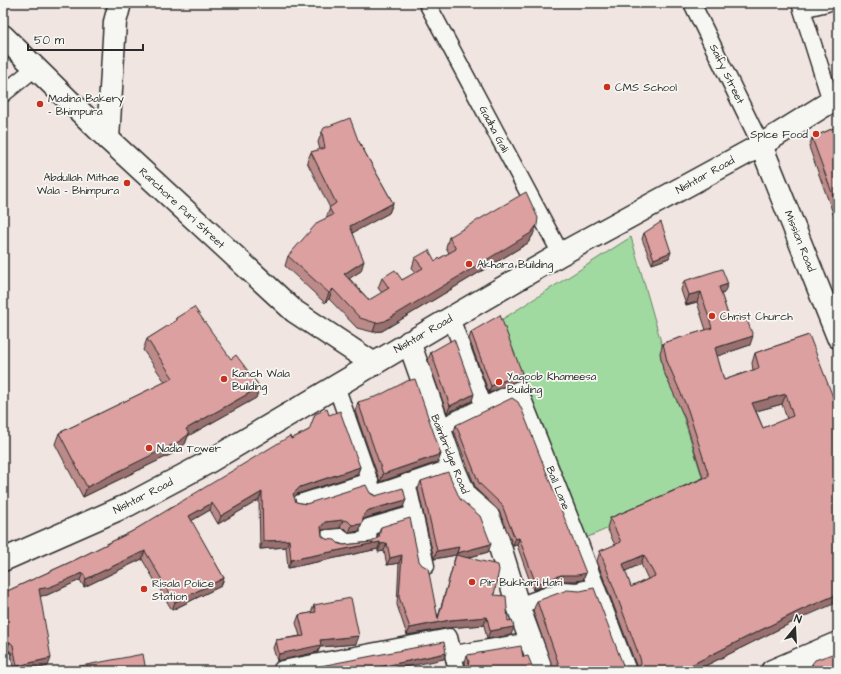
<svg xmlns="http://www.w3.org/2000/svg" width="841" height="674" font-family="'Architects Daughter',sans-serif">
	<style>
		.green { fill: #a0daa0; stroke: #668266 }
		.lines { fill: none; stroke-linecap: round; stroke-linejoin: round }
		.street-casing { stroke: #2b2b2b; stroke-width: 19 }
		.secondary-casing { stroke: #2b2b2b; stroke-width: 25 }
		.primary-casing { stroke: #2b2b2b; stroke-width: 25 }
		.street { stroke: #f6f6f2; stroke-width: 16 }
		.secondary { stroke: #f6f6f2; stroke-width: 22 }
		.primary { stroke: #f6f6f2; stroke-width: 22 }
		.wall { fill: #bc8a89; stroke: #2b2b2b; fill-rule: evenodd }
		.shaded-wall { fill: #99706f; stroke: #2b2b2b }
		.building { fill: #dba09f; stroke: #2b2b2b; fill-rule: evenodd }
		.poi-dot { fill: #c8321e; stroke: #f6f6f2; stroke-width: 1.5 }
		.labels { text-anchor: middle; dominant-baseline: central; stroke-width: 3.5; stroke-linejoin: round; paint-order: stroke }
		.street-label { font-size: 11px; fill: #2b2b2b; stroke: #f6f6f2 }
		.poi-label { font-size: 11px; fill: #2b2b2b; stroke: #f6f6f2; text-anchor: start }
	</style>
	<rect width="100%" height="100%" fill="#f1e5e1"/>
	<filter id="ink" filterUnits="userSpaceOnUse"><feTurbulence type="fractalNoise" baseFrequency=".025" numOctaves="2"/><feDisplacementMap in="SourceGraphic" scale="8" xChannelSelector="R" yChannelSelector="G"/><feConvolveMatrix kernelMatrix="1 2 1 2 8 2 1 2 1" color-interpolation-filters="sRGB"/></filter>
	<g filter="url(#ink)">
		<path class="green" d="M631,237L671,377L704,483L696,490L579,541L498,322Z"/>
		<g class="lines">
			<defs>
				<g id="street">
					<path d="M427,3L561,254"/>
					<path d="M692,3L761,145"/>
					<path d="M800,3L831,101"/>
					<path d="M802,9L827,3"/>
					<path d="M3,94L35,68"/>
					<path d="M451,318L484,407"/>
					<path d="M336,386L374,494L453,467"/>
					<path d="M439,428L519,389L579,541L628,671"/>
					<path d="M407,482L426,566"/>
					<path d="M300,503L370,481"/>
					<path d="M327,538L341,537V543L368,540L369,527L414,514"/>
					<path d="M518,606L562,590L577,591L596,586"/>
					<path d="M454,654L531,641"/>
					<path d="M3,658L5,671"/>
					<path d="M282,669L449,637L457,671"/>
				</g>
				<g id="secondary">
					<path d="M3,36L108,139L294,311L374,364"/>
					<path d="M108,139L115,22L120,3"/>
					<path d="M761,145L838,337"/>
					<path d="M409,342L453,467L466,497L488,516L497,537L518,606L542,671"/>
					<path d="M772,671L838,643"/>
				</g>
				<path id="primary" d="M3,560L128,505L205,464L451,318L561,254L761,145L838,97"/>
			</defs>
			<use href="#street" class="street-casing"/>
			<use href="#secondary" class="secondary-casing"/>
			<use href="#primary" class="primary-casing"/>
			<use href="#street" class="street"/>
			<use href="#secondary" class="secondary"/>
			<use href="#primary" class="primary"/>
		</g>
		<g class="wall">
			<path d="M838,126V227L809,147L812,138Z"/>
			<path d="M322,132L358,140L393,203L389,213L353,232L361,271L349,278L369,300L382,293L378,288L382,278L402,280L415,273L412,268L415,258L435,261L449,253L446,247L449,237L533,235L528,243L382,331L373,332L357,328L329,299L325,303L285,266L288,256L326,218L330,208L307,162L311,152L320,150L318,142Z"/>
			<path d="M644,233L669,258L652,264L642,239Z"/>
			<path d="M684,281L724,293L721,294L730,321L750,345L717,356L724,380L753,370L752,363L755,353L809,335L795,621L695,671H554L533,611L537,601L630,671L637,668L597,561L600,551L615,545L607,528L610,518L703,478L685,419L663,370L660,353L663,343L706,330L697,302L686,305L681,290ZM782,404L787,419L763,428L756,411ZM641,564L648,579L631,587L625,571Z"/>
			<path d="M176,318L256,398L188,436L185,444L176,452L83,497L55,444L59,433L165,382L143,350L147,339L175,322Z"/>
			<path d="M471,332L519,380L489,393L469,339Z"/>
			<path d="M431,352L472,401L447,413L428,360Z"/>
			<path d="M358,402L441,454L438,462L380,482L355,411Z"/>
			<path d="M329,415L360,467L357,475L297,494L294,497L296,502L306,504L370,493L403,507L366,518L363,520L359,531L349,533L346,529L340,528L322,530V536L326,539L344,545L372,542L377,538L381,527L419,561L438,617L456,555L434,559L418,489L421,481L460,499L488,552L467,558L494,595L508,621L511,635L487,639L484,625L447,628L407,635L397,605L399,563L387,565L384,551L378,552V549L288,568L286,547L260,549L259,500L218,524L210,510L191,521L224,578L221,586L172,610L142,559L84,587L80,580L47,595L40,596L48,666L24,671H14L11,652L7,649H3V593L77,559L131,532L291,439L309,430Z"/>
			<path d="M456,425L586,573L583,580L576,581H559L533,590L517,545L513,546L499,511L476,489L454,431Z"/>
			<path d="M314,605L356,644L320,647L318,652L277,661L273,648L276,640L300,636L296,623L299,615L311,613Z"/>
			<path d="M467,655L523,657L466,669L465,662Z"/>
			<path d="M812,664L838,671H809Z"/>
		</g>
		<g class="shaded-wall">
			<path d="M393,203L389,213L347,236L350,226Z"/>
			<path d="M537,225L533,235L528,243L382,331L373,332L376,323Z"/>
			<path d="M671,252L669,258L652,264L654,259Z"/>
			<path d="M364,261L361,271L341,284L344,274Z"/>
			<path d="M728,284L724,293L715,297L719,287Z"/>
			<path d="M333,289L329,299L325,303L329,293Z"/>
			<path d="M701,292L697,302L686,305L689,295Z"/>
			<path d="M753,336L750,345L712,358L715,348Z"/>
			<path d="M522,373L519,380L489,393L491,386Z"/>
			<path d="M260,387L256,398L188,436L185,444L176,452L83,497L87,487L186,429Z"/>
			<path d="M474,394L472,401L447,413L450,406Z"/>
			<path d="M786,394L782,404L749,413L752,403Z"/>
			<path d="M441,454L438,462L380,482L383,474Z"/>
			<path d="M360,467L357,475L297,494L291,501L293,494L300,487Z"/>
			<path d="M262,492L259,500L218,524L221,516Z"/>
			<path d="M406,500L403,507L366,518L361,521L364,514L369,510Z"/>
			<path d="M212,503L210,510L186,524L189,516Z"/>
			<path d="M343,520L340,528L322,530L318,534L321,527L325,522Z"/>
			<path d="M362,524L359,531L349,533L352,525Z"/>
			<path d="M519,538L517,545L513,546L515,539Z"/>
			<path d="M289,540L286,547L260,549L263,541Z"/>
			<path d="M380,542L378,549L288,568L291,560Z"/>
			<path d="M387,543L384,551L378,552L381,544Z"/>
			<path d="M491,544L488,552L455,561L456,555L454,561L457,553Z"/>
			<path d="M459,547L456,555L434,559L437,551Z"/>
			<path d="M145,551L142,559L84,587L86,579Z"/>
			<path d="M402,555L399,563L387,565L390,558Z"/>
			<path d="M644,555L641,564L619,574L623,564Z"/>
			<path d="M83,573L80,580L47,595L36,597L39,589Z"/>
			<path d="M586,573L583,580L576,581H559L533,590L536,584L561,575Z"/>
			<path d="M224,578L221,586L172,610L175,602Z"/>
			<path d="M838,594V602L795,621L695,671H682L683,669L799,611Z"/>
			<path d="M487,617L484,625L447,628L407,635L410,628L450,620Z"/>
			<path d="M514,627L511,635L487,639L490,631Z"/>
			<path d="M359,636L356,644L320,647L318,652L277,661L279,654L320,640Z"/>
			<path d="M4,641L10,642L7,649H3V642Z"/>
			<path d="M446,653L444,659L386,671H361Z"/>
			<path d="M51,658L48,666L24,671H15L17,666Z"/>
		</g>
		<g class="building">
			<path d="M350,118L358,140L393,203L350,226L364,261L344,274L369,300L389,288L382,278L395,270L402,280L423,268L415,258L429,250L435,261L456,249L449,237L526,192L538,218L537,225L531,233L385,321L376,323L360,318L333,289L329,293L288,256L318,222L333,215L329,208L336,203L311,152L325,148L322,132L324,128Z"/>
			<path d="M838,126V209L812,138Z"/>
			<path d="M661,222L671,252L654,259L644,233Z"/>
			<path d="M722,269L728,284L719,287L730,321L746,317L753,336L715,348L724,380L759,368L755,353L809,335L838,410V594L799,611L683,669L684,671H561L537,601L567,590L580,591L594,588L623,665L630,671L639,668L641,663L640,658L600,551L621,542L610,518L709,476L688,410L667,361L663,343L712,328L701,292L689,295L684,281ZM786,394L793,416L763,428L752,403ZM644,555L655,576L631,587L623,564Z"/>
			<path d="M194,307L231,359L236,355L260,387L186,429L189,434L180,441L87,487L59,433L173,378L147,339L177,320L176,318Z"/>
			<path d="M500,315L522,373L491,386L471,332Z"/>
			<path d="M454,339L474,394L450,406L431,352Z"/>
			<path d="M415,379L441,454L383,474L358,402L378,396L407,381Z"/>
			<path d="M512,398L518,402L522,410L586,573L578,575H561L536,584L519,538L515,539L502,505L479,483L456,425Z"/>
			<path d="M327,409L329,415L340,411L360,467L300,487L293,494L296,502L306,504L366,485L370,493L375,496L403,488L406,500L369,510L364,514L362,524L352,525L348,521L343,520L325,522L321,527L322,536L326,539L335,540L339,544L344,545L372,542L379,537L381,527L410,518L419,561L422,565L428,568L438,619L456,555L498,565L499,570L494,595L506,596L508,621L512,620L514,627L490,631L487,617L450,620L410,628L399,597L402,555L390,558L387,543L381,544L380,542L291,560L289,540L263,541L262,492L221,516L212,503L189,516L224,578L175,602L145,551L86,579L83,573L50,587L39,589L51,658L17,666L13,645L10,642L4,641L3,642V601H4L3,593L77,559L131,532L290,436L291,439L309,430L315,414Z"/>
			<path d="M448,472L460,499L480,516L491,544L457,553L459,547L437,551L421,481Z"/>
			<path d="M351,598L359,636L320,640L321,645L279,654L276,640L304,636L299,615L316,612L314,605Z"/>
			<path d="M444,642L446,653L361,671H295Z"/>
			<path d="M521,646L523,657L528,656L534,671H466L469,662L467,655Z"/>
			<path d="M838,652V671H814L812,664L815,660Z"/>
			<path d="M143,654L146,671H77L76,667Z"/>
		</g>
	</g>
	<g class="poi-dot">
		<circle cx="607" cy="87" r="4"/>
		<circle cx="40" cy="104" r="4"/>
		<circle cx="816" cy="134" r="4"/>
		<circle cx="127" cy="183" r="4"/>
		<circle cx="469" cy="264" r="4"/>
		<circle cx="712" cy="316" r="4"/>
		<circle cx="224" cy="379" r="4"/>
		<circle cx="499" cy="382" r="4"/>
		<circle cx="149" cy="448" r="4"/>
		<circle cx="472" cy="582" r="4"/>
		<circle cx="144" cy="589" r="4"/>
	</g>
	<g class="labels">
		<g class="street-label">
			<text transform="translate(727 74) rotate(64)">Saify Street</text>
			<text transform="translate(494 129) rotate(62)">Gadha Gali</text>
			<text transform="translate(705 175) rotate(-29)">Nishtar Road</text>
			<text transform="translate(182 208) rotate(43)">Ranchore Puri Street</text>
			<text transform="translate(800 241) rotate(68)">Mission Road</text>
			<text transform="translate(423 334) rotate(-30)">Nishtar Road</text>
			<text transform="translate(450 454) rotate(68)">Baimbridge Road</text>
			<text transform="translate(558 488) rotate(68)">Ball Lane</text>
			<text transform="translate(143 496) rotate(-27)">Nishtar Road</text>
		</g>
		<g class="poi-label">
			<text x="615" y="87">CMS School</text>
			<text x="48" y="98">Madina Bakery<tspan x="48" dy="13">- Bhimpura</tspan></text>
			<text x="808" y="134" text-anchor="end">SpIce Food</text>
			<text x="119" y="177" text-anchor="end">Abdullah Mithae<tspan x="119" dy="13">Wala - Bhimpura</tspan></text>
			<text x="477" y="264">Akhara Building</text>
			<text x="720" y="316">Christ Church</text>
			<text x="232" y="373">Kanch Wala<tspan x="232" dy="13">Building</tspan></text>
			<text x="507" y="376">Yaqoob Khameesa<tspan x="507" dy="13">Building</tspan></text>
			<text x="157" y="448">Nadia Tower</text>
			<text x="480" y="582">Pir Bukhari Hari</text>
			<text x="152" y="583">Risala Police<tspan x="152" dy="13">Station</tspan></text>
		</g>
	</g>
	<rect width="841" height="674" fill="none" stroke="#f6f6f2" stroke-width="16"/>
	<rect x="8" y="8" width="825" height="658" fill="none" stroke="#2b2b2b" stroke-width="1.5" filter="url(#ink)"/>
	<g transform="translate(795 628) rotate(18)" stroke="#f6f6f2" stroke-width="3" paint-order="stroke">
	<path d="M0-3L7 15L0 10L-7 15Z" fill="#2b2b2b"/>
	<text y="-6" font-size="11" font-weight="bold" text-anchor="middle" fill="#2b2b2b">N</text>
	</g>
	<path d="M28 44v6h115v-6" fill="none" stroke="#2b2b2b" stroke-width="2"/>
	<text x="34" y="44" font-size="12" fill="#2b2b2b" stroke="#f6f6f2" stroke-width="3" paint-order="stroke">50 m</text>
</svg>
